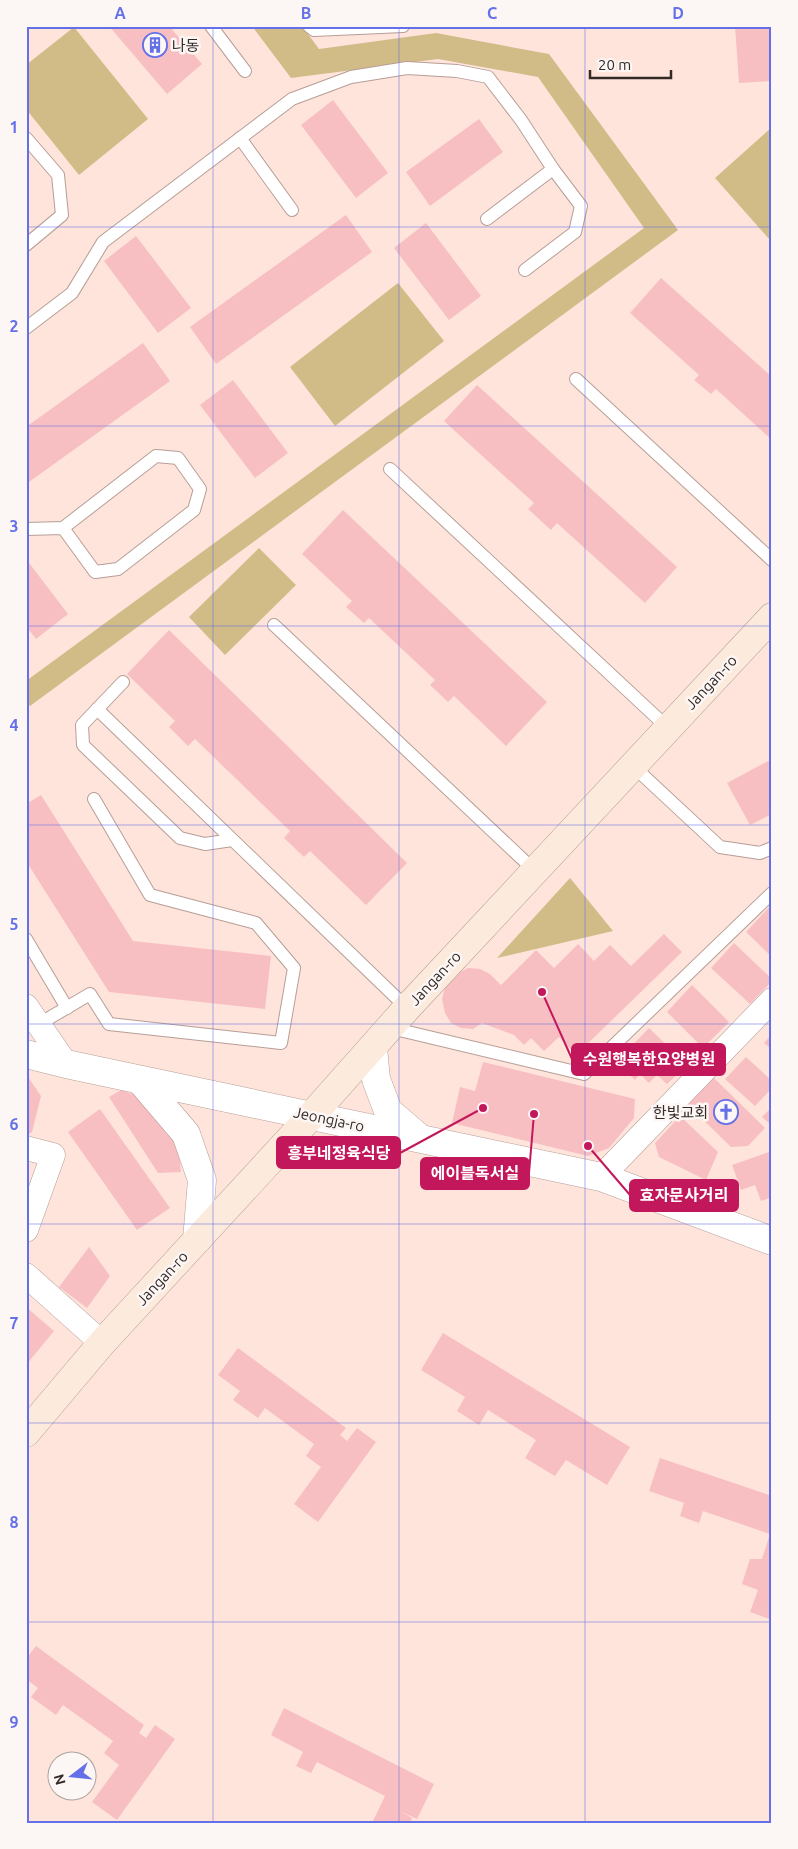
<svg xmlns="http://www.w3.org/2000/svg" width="798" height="1849" font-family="Ubuntu,'Noto Sans KR',sans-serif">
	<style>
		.green { fill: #d1bc88 }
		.building { fill: #f8bfc3 }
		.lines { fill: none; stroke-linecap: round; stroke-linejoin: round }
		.service-casing { stroke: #b79e96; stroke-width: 14 }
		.minor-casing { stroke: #b79e96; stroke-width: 25 }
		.tertiary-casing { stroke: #b79e96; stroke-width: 29 }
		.secondary-casing { stroke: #b79e96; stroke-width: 29 }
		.service { stroke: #fff; stroke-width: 12 }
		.minor { stroke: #fff; stroke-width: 24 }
		.tertiary { stroke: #fff; stroke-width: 28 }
		.secondary { stroke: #fcebdc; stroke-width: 28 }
		.grid { fill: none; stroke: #6470e8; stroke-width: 1; stroke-opacity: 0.55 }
		.labels { text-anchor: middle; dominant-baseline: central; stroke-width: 5; stroke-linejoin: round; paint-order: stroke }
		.poi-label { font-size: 15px; fill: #332a27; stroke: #fcf6f5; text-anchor: start }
		.street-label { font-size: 15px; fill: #332a27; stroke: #fcf6f5 }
		.leader { fill: none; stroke: #c2185b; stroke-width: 2 }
		.callout-dot { fill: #c2185b; stroke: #fcf6f5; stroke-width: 2 }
		.callout { fill: #c2185b; stroke: #c2185b; stroke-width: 2 }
		.callout-label { font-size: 16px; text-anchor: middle; font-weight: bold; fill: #fff }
		.neatline { fill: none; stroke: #6470e8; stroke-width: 2 }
		.grid-label { font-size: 16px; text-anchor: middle; font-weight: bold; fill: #6470e8 }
	</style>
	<rect width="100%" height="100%" fill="#fee4db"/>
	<g class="green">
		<path d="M252,26H302L319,49L436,33L549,54L678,230L30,706L26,701V681L644,228L538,77L438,59L291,78Z"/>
		<path d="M74,27L148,119L79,175L26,109V65Z"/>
		<path d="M772,127V239L770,240L715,178Z"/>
		<path d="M398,283L444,341L335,426L290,367Z"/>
		<path d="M259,548L296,585L225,655L189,617Z"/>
		<path d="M570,878L613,931L497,958Z"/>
	</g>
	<g class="building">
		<path d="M109,26H169L202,64L167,94Z"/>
		<path d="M735,26H772V81L739,83Z"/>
		<path d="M333,100L388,173L356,198L301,125Z"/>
		<path d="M479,119L503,152L430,206L406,172Z"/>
		<path d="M346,215L372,252L216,364L190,327Z"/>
		<path d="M426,223L481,296L449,320L394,248Z"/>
		<path d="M136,236L191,308L158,333L104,261Z"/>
		<path d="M661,278L772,377V440L716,389L711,394L694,380L699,375L630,313Z"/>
		<path d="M143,343L170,381L26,484V427Z"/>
		<path d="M233,380L288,453L255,478L200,405Z"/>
		<path d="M477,385L677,567L645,603L557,523L551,530L528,509L534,503L444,421Z"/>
		<path d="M343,510L547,702L506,746L454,696L448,702L430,685L435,680L369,618L364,623L346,607L352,601L302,554Z"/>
		<path d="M26,559L68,614L36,639L26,626Z"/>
		<path d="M169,630L407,863L366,905L310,851L304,857L284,838L290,831L195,739L188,746L169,727L175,721L127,674Z"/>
		<path d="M772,759V814L750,825L727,783Z"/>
		<path d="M41,795L133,941L271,956L265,1009L109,992L26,861V804Z"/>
		<path d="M770,906L772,907V957L746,932Z"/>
		<path d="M664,934L682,952L576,1055L559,1037L544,1051L531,1038L524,1045L514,1035L482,1023L473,1029L461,1028L451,1023L445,1013L442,999L446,984L456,974L468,968L480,969L490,974L501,985L536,950L554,968L578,944L594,961L610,945L631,966Z"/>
		<path d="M734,943L772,979V981L750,1004L711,968Z"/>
		<path d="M692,985L729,1022L703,1048L667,1012Z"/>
		<path d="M649,1028L687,1065L667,1084L657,1075L649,1083L640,1074L635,1080L616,1062Z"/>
		<path d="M772,1034V1050L764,1043Z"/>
		<path d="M746,1057L772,1081V1088L755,1106L725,1079Z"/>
		<path d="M483,1062L635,1099L634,1118L609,1148L588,1156L452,1123L460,1087L475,1091Z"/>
		<path d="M26,1074L41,1096L32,1132L26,1136Z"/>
		<path d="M712,1076L765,1128L748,1146L731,1147L686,1103Z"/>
		<path d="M121,1090L161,1104L177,1130L181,1172L158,1173L109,1097Z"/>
		<path d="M772,1107V1126L762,1117Z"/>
		<path d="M100,1109L170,1208L137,1230L68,1132Z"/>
		<path d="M680,1116L718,1152L706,1180L659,1157L655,1143Z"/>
		<path d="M772,1151V1197L761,1201L755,1185L741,1190L732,1165Z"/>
		<path d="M89,1247L110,1276L87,1308L59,1287Z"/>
		<path d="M26,1307L54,1331L26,1365Z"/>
		<path d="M443,1333L630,1447L607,1485L566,1460L555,1476L525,1458L536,1440L488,1410L479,1425L457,1411L465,1397L421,1370Z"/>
		<path d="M238,1348L346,1428L340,1435L347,1441L357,1428L376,1442L318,1522L294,1504L321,1467L306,1456L314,1444L265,1408L258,1418L233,1400L240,1391L218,1375Z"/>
		<path d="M660,1458L772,1496V1620L750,1612L758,1590L742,1584L750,1559H762L770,1534L703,1511L699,1523L680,1516L684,1503L649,1491Z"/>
		<path d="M36,1646L144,1725L139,1733L146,1738L155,1725L175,1739L117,1820L92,1802L119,1765L104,1753L113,1741L63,1705L56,1715L31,1697L38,1688L26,1679V1659Z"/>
		<path d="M284,1708L434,1784L417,1819L402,1812L412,1818L410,1823H372L385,1796L317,1762L311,1773L296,1766L303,1752L271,1735Z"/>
	</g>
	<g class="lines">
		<defs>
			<g id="service">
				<path d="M211,26L245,71"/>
				<path d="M309,26L314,30L403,26"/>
				<path d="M26,138L58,175L62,215L26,245"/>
				<path d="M240,138L292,210"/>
				<path d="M525,270L575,232L581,206L553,169"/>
				<path d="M26,328L72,293L103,242L292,99L351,77L407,68L457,71L488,77L521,120L553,169L487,219"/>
				<path d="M576,379L772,560"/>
				<path d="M390,469L668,728"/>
				<path d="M26,529L63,528L156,456L178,458L200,489L194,510L118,569L95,572L63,528"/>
				<path d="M274,625L535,871"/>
				<path d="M123,682L82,725L83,745L180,838L205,844L232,840"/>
				<path d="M97,709L407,1008"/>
				<path d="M633,766L720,847L760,853L772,848"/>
				<path d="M26,939L67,1008"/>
				<path d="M39,1024L90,994L109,1024L281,1043L294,968L256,923L150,895L94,799"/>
				<path d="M391,1028L584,1074L772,893"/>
			</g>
			<g id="minor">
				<path d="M26,1006L66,1064"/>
				<path d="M26,1148L53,1155L26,1230"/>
				<path d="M601,1177L772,1000"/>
				<path d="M26,1275L102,1343"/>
			</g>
			<g id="tertiary">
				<path d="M373,1048L376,1079L388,1111L416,1135"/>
				<path d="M26,1054L66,1064L601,1177L772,1241"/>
				<path d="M140,1080L186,1134L202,1180L197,1240"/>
			</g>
			<path id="secondary" d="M26,1433L102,1343L312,1115L407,1008L772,617"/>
		</defs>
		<use href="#service" class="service-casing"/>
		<use href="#minor" class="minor-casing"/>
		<use href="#tertiary" class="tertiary-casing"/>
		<use href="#secondary" class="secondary-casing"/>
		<use href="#service" class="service"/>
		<use href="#minor" class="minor"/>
		<use href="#tertiary" class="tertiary"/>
		<use href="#secondary" class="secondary"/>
	</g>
	<path class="grid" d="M213,26V1823M399,26V1823M585,26V1823M26,227H772M26,426H772M26,626H772M26,825H772M26,1024H772M26,1224H772M26,1423H772M26,1622H772"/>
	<defs>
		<symbol id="building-ring" viewBox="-11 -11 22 22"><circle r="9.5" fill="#fcf6f5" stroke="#6470e8" stroke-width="1.5"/><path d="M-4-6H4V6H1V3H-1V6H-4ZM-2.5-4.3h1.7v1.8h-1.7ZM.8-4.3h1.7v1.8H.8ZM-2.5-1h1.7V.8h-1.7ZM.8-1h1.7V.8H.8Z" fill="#6470e8"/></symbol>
		<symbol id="church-ring" viewBox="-11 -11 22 22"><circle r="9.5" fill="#fcf6f5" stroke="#6470e8" stroke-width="1.5"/><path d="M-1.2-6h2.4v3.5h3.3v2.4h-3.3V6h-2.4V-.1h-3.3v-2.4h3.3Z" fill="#6470e8"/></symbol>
	</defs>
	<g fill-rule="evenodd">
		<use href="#building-ring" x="141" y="31" width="28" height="28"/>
		<use href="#church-ring" x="712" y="1098" width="28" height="28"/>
	</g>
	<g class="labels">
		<g class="poi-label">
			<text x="172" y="45">나동</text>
			<text x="708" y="1112" text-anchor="end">한빛교회</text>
		</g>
		<g class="street-label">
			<text transform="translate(711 682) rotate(-47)">Jangan-ro</text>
			<text transform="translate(435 978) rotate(-47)">Jangan-ro</text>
			<text transform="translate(329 1119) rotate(12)">Jeongja-ro</text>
			<text transform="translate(162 1278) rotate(-47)">Jangan-ro</text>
		</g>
	</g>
	<path class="leader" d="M542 992L572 1059M483 1108L400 1153M534 1114L529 1173M588 1146L630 1195"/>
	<g class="callout-dot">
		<circle cx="542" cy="992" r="5"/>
		<circle cx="483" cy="1108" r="5"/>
		<circle cx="534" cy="1114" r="5"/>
		<circle cx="588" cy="1146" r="5"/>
	</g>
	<g class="callout">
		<rect x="572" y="1044" width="153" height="31" rx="5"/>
		<rect x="277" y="1137" width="123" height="31" rx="5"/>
		<rect x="421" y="1158" width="108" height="31" rx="5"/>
		<rect x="630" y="1180" width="108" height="31" rx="5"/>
	</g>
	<g class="callout-label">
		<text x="649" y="1065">수원행복한요양병원</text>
		<text x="339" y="1159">흥부네정육식당</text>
		<text x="475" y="1179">에이블독서실</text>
		<text x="684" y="1201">효자문사거리</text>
	</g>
	<rect width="798" height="1849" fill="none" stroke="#fcf6f5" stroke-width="55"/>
	<g transform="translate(72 1776) rotate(254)"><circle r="24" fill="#fcf6f5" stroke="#aca4a3"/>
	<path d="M0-4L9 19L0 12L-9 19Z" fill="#6470e8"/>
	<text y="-8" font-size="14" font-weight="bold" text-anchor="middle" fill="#332a27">N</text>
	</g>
	<path d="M590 70v8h81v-8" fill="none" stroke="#332a27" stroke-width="2.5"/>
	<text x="598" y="70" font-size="15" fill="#332a27" stroke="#fcf6f5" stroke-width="4" paint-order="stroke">20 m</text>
	<rect x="28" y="28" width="742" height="1794" class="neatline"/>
	<g class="grid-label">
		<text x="120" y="19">A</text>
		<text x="306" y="19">B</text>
		<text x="492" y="19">C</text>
		<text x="678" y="19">D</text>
		<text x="14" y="133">1</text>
		<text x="14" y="332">2</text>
		<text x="14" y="532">3</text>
		<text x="14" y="731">4</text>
		<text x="14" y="930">5</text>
		<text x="14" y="1130">6</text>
		<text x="14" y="1329">7</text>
		<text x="14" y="1528">8</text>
		<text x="14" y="1728">9</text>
	</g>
</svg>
